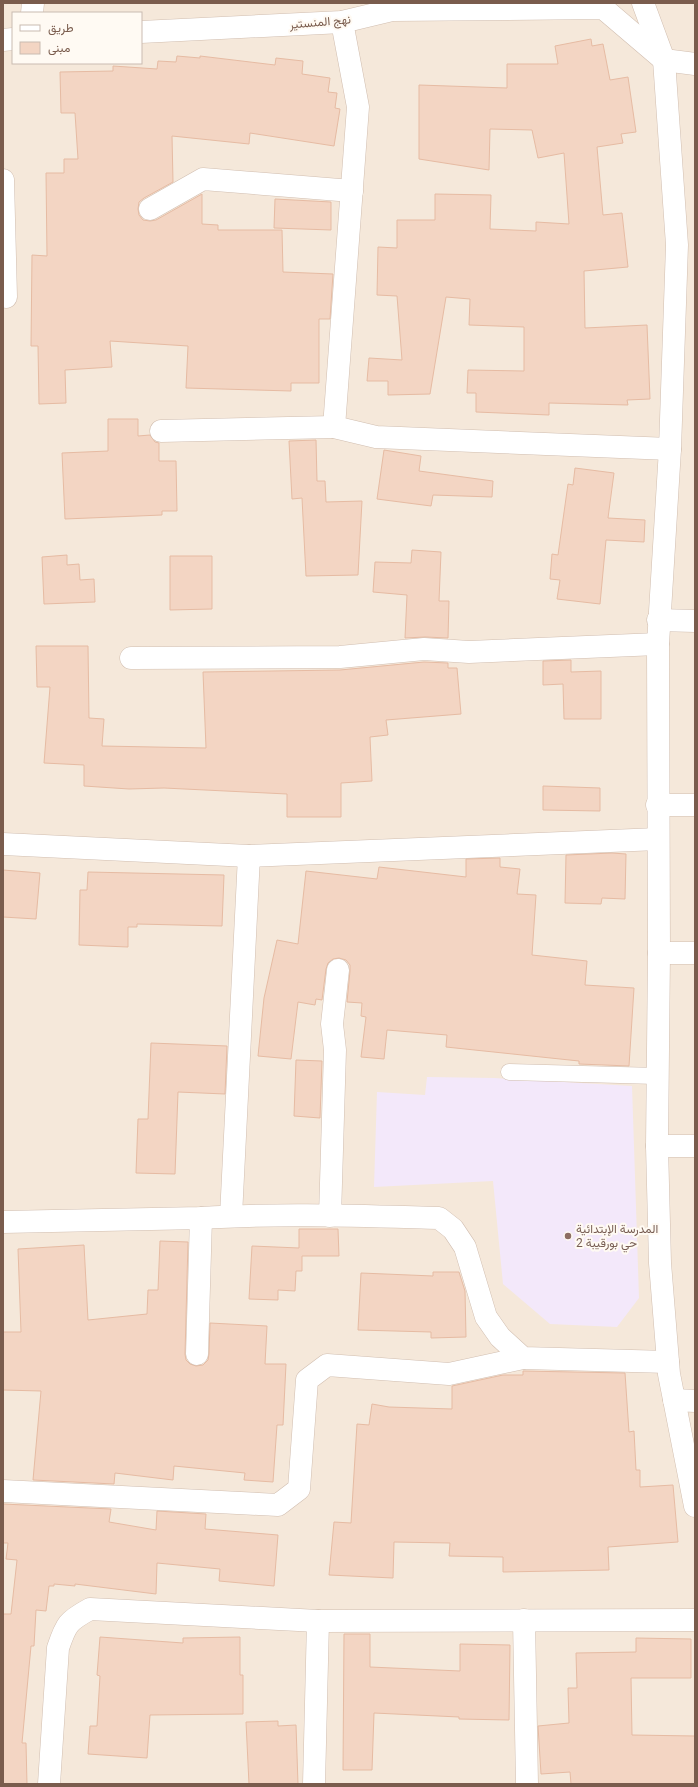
<svg xmlns="http://www.w3.org/2000/svg" width="698" height="1787" font-family="Roboto,Vazirmatn,sans-serif">
	<style>
		.residential { fill: #f5e8da; fill-rule: evenodd }
		.education { fill: #f3e8fa }
		.building { fill: #f3d5c3; stroke: #e6bba3 }
		.lines { fill: none; stroke-linecap: round; stroke-linejoin: round }
		.lane-casing { stroke: #d1beb0; stroke-width: 17 }
		.street-casing { stroke: #d1beb0; stroke-width: 23 }
		.lane { stroke: #fff; stroke-width: 16 }
		.street { stroke: #fff; stroke-width: 22 }
		.education-dot { fill: #8d6e63; stroke: #fffaf3; stroke-width: 1.5 }
		.labels { text-anchor: middle; dominant-baseline: central; stroke-width: 4; stroke-linejoin: round; paint-order: stroke }
		.street-label { font-size: 12px; fill: #7a5c4d; stroke: #fffaf3 }
		.education-label { font-size: 12px; fill: #785e54; stroke: #fffaf3; text-anchor: start }
	</style>
	<rect width="100%" height="100%" fill="#fdf6ec"/>
	<path class="residential" d="M3,3H695V1784H3ZM13,13H141V63H13Z"/>
	<path class="education" d="M427,1077L494,1078L632,1086L639,1298L617,1327L550,1324L503,1284L493,1181L374,1187L377,1092L425,1095Z"/>
	<g class="building">
		<path d="M591,39L592,46L603,44L610,80L628,77L636,132L621,134L623,143L597,147L603,215L622,213L628,267L584,271L585,328L647,325L650,399L627,400L628,405L549,403V415L476,412V393H467L468,370L524,371V327L469,325L470,299L446,297L430,394L388,395V381H367L369,358L402,360L397,296L377,295L378,247L397,248V220H435V194L491,195L490,229L536,231V222L569,224L564,153L538,158L532,130L490,129L489,170L419,159V85L507,88V64H558L555,46Z"/>
		<path d="M177,56L200,58V56L275,65L276,58L303,61L302,74L330,78L328,92L337,93L335,108L340,109L334,146L250,133L249,144L172,136L173,182L144,198L139,202L138,209L139,215L143,220L150,221L156,220L202,194V224L218,225V230H282L283,272L333,274L330,319H319V383H291V391L186,388L188,346L110,341L112,367L65,370L66,403L39,404L38,346H31L32,255L47,256L46,173H64V159H78L75,113H61L60,72L113,71V66L157,69L158,61L176,62Z"/>
		<path d="M275,199L331,202V230L274,228Z"/>
		<path d="M108,419H138V436L150,435L155,442L159,443V461H176L177,511H162V515L65,519L62,453L108,451Z"/>
		<path d="M316,440L317,481H325L326,502L362,501L358,575L306,576L302,498L292,499L289,441Z"/>
		<path d="M384,450L421,456L419,471L493,481L492,497L433,495L431,506L377,499Z"/>
		<path d="M575,468L614,473L608,518L645,520L644,542L606,540L600,604L557,599L560,580L550,579L552,554L558,555L568,484L573,485Z"/>
		<path d="M412,550L441,552L439,601H449L448,638L425,637L405,638L407,595L373,592L375,562L411,563Z"/>
		<path d="M67,555V565L79,564L80,580L94,579L95,602L44,604L42,557Z"/>
		<path d="M170,556H212V609L170,610Z"/>
		<path d="M36,646H88L89,718L104,719L102,746L206,748L203,672L340,670L424,662L448,663V668H457L461,714L386,720L388,735L370,737L372,781L341,783V817H287V794L164,788L129,789L84,786V765L44,763L50,687H37Z"/>
		<path d="M571,660V672L601,671V719H564L563,684L543,685V661Z"/>
		<path d="M543,786L600,788V811L543,810Z"/>
		<path d="M612,853L626,854L625,899L602,898L601,904L565,903L566,855Z"/>
		<path d="M500,858V867L520,869L517,894L536,895L532,955L587,961L585,985L634,988L629,1066L579,1064V1061L446,1047L447,1035L387,1030L384,1059L361,1057L366,1017L361,1016L362,1003L347,1002L350,971V965L346,960L339,958L333,959L328,963L326,969L322,1000L316,999L315,1005L298,1002L291,1059L258,1056L264,998L277,940L298,944L306,871L377,879L379,867L466,877V859Z"/>
		<path d="M3,870L40,873L36,919L3,917Z"/>
		<path d="M88,872L224,875L222,926L137,924V927H128V947L79,945L80,890H87Z"/>
		<path d="M151,1043L227,1046L225,1094L178,1092L175,1174L136,1173L138,1119H148Z"/>
		<path d="M296,1060L322,1061L320,1118L294,1116Z"/>
		<path d="M299,1229H338L339,1256H302V1271H296L295,1291L278,1290V1300L249,1299L252,1246L299,1248Z"/>
		<path d="M160,1241L188,1242L185,1354L186,1360L190,1364L196,1366L203,1365L208,1360L209,1354L210,1323L267,1326L265,1364H286L283,1425H277L273,1482L244,1480L245,1473L174,1466L173,1480L115,1473L114,1484L33,1480L41,1391L3,1390V1332H21L18,1249L84,1245L88,1320L147,1314L148,1290H158Z"/>
		<path d="M433,1272H459L465,1291L466,1337L431,1338V1332L358,1330L361,1273L433,1276Z"/>
		<path d="M523,1371L625,1373L629,1432L634,1431L636,1470H640V1487L673,1485L678,1542L608,1547L609,1570L503,1572V1557L449,1556L450,1543L394,1542L393,1578L329,1575L334,1522L351,1523L357,1424L369,1425L372,1404L389,1407L452,1409V1386L503,1375H523Z"/>
		<path d="M3,1504L111,1509L109,1522L156,1530L157,1511L206,1514L205,1529L278,1535L274,1586L219,1581L220,1569L157,1563L156,1594L75,1584V1586L54,1584V1586H49L46,1611L36,1610L34,1646H31L22,1743H26L27,1784H3V1614H11L17,1560L6,1559L8,1543H3Z"/>
		<path d="M344,1634H370V1667L460,1671V1644L510,1645L509,1720L459,1719V1717L374,1713L372,1770H343Z"/>
		<path d="M100,1637L183,1643V1638L240,1637V1675H243V1714L150,1715L147,1758L88,1754L90,1726H97L100,1676L97,1675Z"/>
		<path d="M636,1638L691,1639V1678H631L632,1735L695,1736V1784H571L570,1772L541,1774L538,1726L569,1723L568,1688H577L576,1653L636,1652Z"/>
		<path d="M278,1721V1726L296,1725L298,1784H249L246,1722Z"/>
	</g>
	<g class="lines">
		<defs>
			<path id="lane" d="M509,1072L657,1076"/>
			<g id="street">
				<path d="M643,3L664,60L677,245L670,449L658,644L659,953L657,1146L660,1263L669,1374L695,1506"/>
				<path d="M32,13L33,3"/>
				<path d="M342,22L358,107L334,427L376,437L670,449"/>
				<path d="M141,32L342,22L392,10L603,8L664,60L695,64"/>
				<path d="M3,40L13,39"/>
				<path d="M3,180L6,297"/>
				<path d="M150,209L203,179L352,191"/>
				<path d="M161,431L334,427"/>
				<path d="M658,620L695,621"/>
				<path d="M131,658L340,657L424,649L469,652L658,644"/>
				<path d="M657,805H695"/>
				<path d="M3,844L249,856L658,839"/>
				<path d="M659,953H695"/>
				<path d="M657,1146H695"/>
				<path d="M231,1216L249,856"/>
				<path d="M330,1216L335,1050L332,1024L338,970"/>
				<path d="M3,1222L201,1218C280,1213 360,1216 439,1218L453,1229L465,1247L486,1317L500,1337L523,1358L668,1362"/>
				<path d="M197,1354L201,1218"/>
				<path d="M674,1400L695,1401"/>
				<path d="M3,1491L278,1505L299,1489L307,1380L327,1365L449,1374L523,1358"/>
				<path d="M524,1620L527,1784"/>
				<path d="M49,1784L58,1648C66,1624 68,1621 90,1609L318,1621L695,1620"/>
				<path d="M314,1784L318,1621"/>
			</g>
		</defs>
		<use href="#lane" class="lane-casing"/>
		<use href="#street" class="street-casing"/>
		<use href="#lane" class="lane"/>
		<use href="#street" class="street"/>
	</g>
	<circle class="education-dot" cx="568" cy="1236" r="4"/>
	<g class="labels">
		<g class="street-label">
			<text transform="translate(320 22) rotate(-5)">نهج المنستير</text>
		</g>
		<g class="education-label">
			<text x="576" y="1229">المدرسة الإبتدائية<tspan x="576" dy="14">حي بورقيبة 2</tspan></text>
		</g>
	</g>
	<rect width="698" height="1787" fill="none" stroke="#7a5c4d" stroke-width="8"/>
	<rect x="12" y="12" width="130" height="52" fill="#fffaf3" stroke="#cabbb1"/>
	<rect x="20" y="25" width="20" height="6" fill="#ffffff" stroke="#cabbb1"/>
	<text x="48" y="32" font-size="12" fill="#7a5c4d">طريق</text>
	<rect x="20" y="42" width="20" height="12" fill="#f3d5c3" stroke="#cabbb1"/>
	<text x="48" y="52" font-size="12" fill="#7a5c4d">مبنى</text>
</svg>
